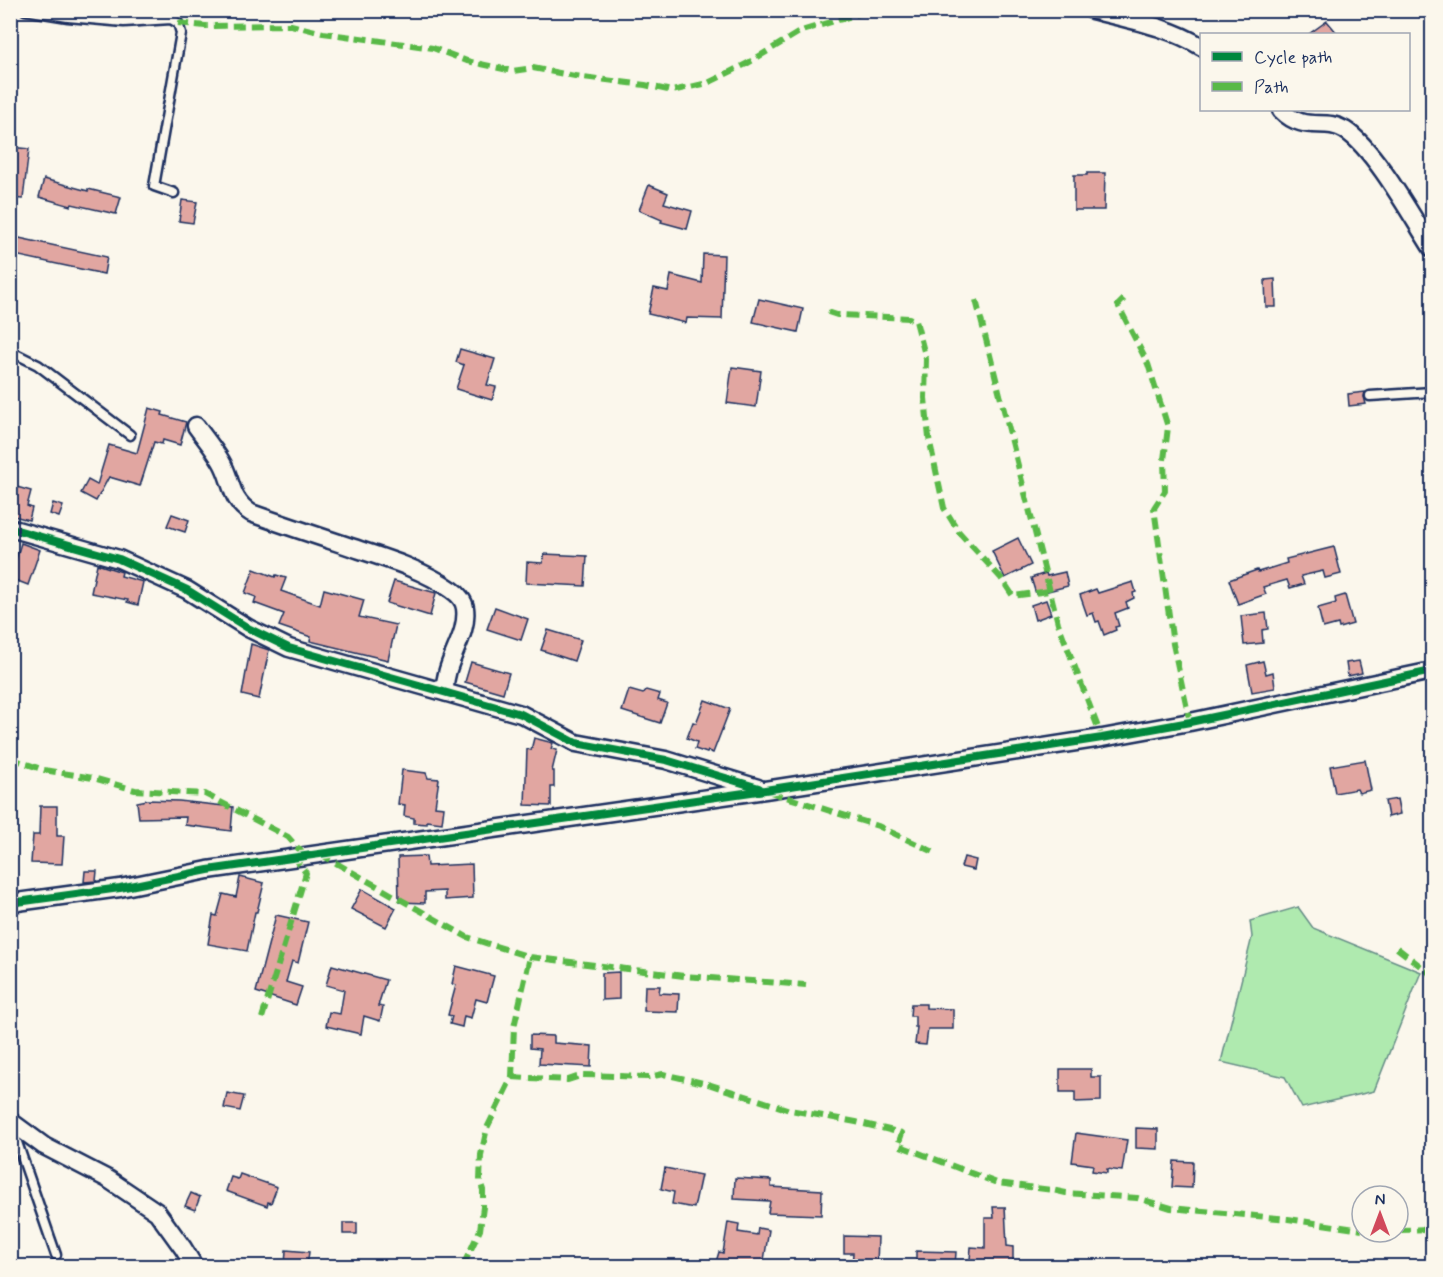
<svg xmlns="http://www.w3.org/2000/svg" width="1443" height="1277" font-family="Mynerve,sans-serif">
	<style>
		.green { fill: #afeaaf; stroke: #658c86; stroke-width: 1.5 }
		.building { fill: #e1a6a1; stroke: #1b2f5e; stroke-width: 1.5 }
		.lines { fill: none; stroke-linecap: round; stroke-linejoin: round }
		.service-casing { stroke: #1b2f5e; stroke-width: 13 }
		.minor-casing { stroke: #1b2f5e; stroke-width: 21 }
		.service { stroke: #fbf7ec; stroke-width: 8 }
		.minor { stroke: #fbf7ec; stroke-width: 16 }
		.quiet { stroke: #58b947; stroke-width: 6; stroke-dasharray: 12 6; stroke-linecap: butt }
		.cycleway-casing { stroke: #fbf7ec; stroke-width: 11 }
		.cycleway { stroke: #00873e; stroke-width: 8 }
	</style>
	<rect width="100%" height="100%" fill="#fbf7ec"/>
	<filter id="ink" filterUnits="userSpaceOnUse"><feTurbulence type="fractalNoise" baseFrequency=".0167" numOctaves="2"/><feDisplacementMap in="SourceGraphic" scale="12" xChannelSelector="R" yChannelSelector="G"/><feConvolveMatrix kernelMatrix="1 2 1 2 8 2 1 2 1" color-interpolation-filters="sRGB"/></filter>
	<g filter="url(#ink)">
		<path class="green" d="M1298,907L1313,928L1421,972L1374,1091L1302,1108L1285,1077L1221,1062L1252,937L1250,921Z"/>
		<g class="building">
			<path d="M1327,21L1338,34H1309Z"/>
			<path d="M10,147L29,149L23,199L10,198Z"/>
			<path d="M1087,173H1105L1104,210H1074V175H1087Z"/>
			<path d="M44,179L88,191V189L121,197L116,214L72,204L71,206L39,197Z"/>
			<path d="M649,185L668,193L664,203L692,211L687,229L661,222L662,220L639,210Z"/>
			<path d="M182,200L197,202L193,223L179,221Z"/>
			<path d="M10,236L107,257L104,274L10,254Z"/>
			<path d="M703,254L724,255L722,319L687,318L686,323L648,314L654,288L668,291L671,275L702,283Z"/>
			<path d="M1275,279L1276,307H1266L1265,280Z"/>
			<path d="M759,299L803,309L798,332L753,322Z"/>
			<path d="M460,349L495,359L487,385L496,387L492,400L456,389L464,365L456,362Z"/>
			<path d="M732,367L761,371L756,407L727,403Z"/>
			<path d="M1365,392L1364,397L1366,404L1349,406L1348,394Z"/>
			<path d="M149,408L163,412L162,415L186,422L180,445L163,440L162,444L154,442L140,486L109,477L96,501L81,493L88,480L97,485L109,445L137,453Z"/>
			<path d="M10,485L31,491L27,506L32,508L29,520L10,515Z"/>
			<path d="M53,503L63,506L59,517L50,514Z"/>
			<path d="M172,514L189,520L185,532L167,526Z"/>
			<path d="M1018,538L1031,565L1005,578L992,551Z"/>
			<path d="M21,543L40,550L28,585L10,578Z"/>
			<path d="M1334,547L1341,574L1325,578L1323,571L1301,576L1304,584L1290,588L1287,580L1263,587L1266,594L1238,604L1229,580L1257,570L1258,572L1287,563L1286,559Z"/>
			<path d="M544,554L587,556L585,586L526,583L527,562L543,563Z"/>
			<path d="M97,564L122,572L121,576L143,582L138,605L127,602L128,600L91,593Z"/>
			<path d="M254,569L275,577L276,575L286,578L281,591L320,605L324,589L364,600L359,617L396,625L388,660L310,641L311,637L279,626L284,614L254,603L256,597L245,593Z"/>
			<path d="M1065,572L1068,586L1036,594L1031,578L1046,573L1047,576Z"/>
			<path d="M394,581L436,593L430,616L387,603Z"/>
			<path d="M1133,582L1136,592L1133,593L1134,598L1126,602L1128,608L1115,613L1119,626L1115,627L1116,630L1104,635L1099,621L1096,622L1093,613L1087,615L1080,595L1096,589L1098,593Z"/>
			<path d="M1345,595L1353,624L1339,628L1338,624L1323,628L1318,608L1336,603L1335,598Z"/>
			<path d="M1046,600L1051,614L1035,620L1031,605Z"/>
			<path d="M495,607L528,619L521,640L487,629Z"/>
			<path d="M1266,613L1268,629L1262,630L1263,643L1244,645L1241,616Z"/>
			<path d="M548,630L581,640L574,661L541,650Z"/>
			<path d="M251,644L269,650L259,699L242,695Z"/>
			<path d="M1263,661L1266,674L1273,672L1275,688L1252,692L1247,665Z"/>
			<path d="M1359,661L1362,673L1348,676L1346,663Z"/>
			<path d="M471,662L509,673L503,693L465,682Z"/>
			<path d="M629,690L643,694L646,690L660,694L658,700L667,703L660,723L622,711Z"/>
			<path d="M705,700L730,709L713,753L708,751L707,753L695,749L697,742L687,738L693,722L696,723Z"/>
			<path d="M534,738L553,743L551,749L557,750L552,771H554V787H551V806L525,805L527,749L531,750Z"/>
			<path d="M1365,760L1371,790L1359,793L1357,789L1335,793L1330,766Z"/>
			<path d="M402,770L426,773L428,778L439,779L435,806L444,807L442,823L427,821V824L414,823V818L404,816L405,805L398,804Z"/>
			<path d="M1397,799L1400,814L1388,817L1385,801Z"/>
			<path d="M147,800L179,801L233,807L231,831L185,825L186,817L139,818L137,802Z"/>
			<path d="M40,806H57V836H64L62,864L31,863L33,835H39Z"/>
			<path d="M426,856L427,866L472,864L473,898L445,900V891L425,892V903L399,902L398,857Z"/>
			<path d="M964,857L976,860L974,870L961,867Z"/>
			<path d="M85,871H97L96,881L84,882Z"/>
			<path d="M240,877L264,883L257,912H255L247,951L208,944L213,915L217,916L223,894L236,897Z"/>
			<path d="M362,889L396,908L386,927L351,909Z"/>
			<path d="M276,915L308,922L298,963L292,961L286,982L302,987L296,1005L256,992Z"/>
			<path d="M332,965L386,980L378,1006L383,1007L380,1021L364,1016L361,1034L326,1026L329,1012L340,1014L344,990L326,985Z"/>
			<path d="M456,966L494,976L487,1002L476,999L471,1018L464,1016L462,1027L450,1024L452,1016L448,1015L456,985L452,984Z"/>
			<path d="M619,972V999L602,1000V973Z"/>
			<path d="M645,986H660L659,993L679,994L678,1012L644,1011Z"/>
			<path d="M911,1004H926V1008L953,1009V1029H928L926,1045L915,1044L917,1027H915V1016H910Z"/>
			<path d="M530,1035L554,1036V1043L592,1046L591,1067L539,1064L540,1049L530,1048Z"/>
			<path d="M1060,1069H1091V1077H1101V1101L1075,1102V1092H1060Z"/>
			<path d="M227,1093L244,1096L240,1111L224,1108Z"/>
			<path d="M1136,1128L1158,1129V1149L1136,1148Z"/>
			<path d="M1076,1133L1127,1140L1122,1171L1107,1169V1173L1092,1171L1093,1165L1072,1162Z"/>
			<path d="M1174,1161L1193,1162L1192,1188L1172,1187Z"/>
			<path d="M665,1168L701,1175L694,1208L672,1204L674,1192L661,1189Z"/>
			<path d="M240,1174L277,1187L271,1203L268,1202L267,1206L226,1191L231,1177L238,1179Z"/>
			<path d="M735,1178L771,1180V1187L822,1190L821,1215L768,1213L770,1201L734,1199Z"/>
			<path d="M191,1193L200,1197L195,1210L185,1206Z"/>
			<path d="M993,1207H1005L1007,1246L1013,1247V1266H985V1262L970,1260L971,1247L985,1248V1218H994Z"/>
			<path d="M728,1222L739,1224L738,1232L757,1235L758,1228L769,1230L763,1266L729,1262L728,1266L716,1262L719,1252L723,1253Z"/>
			<rect x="343" y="1223" width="14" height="11"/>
			<path d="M844,1236L878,1237L877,1266H852L853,1253H844Z"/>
			<path d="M286,1250L309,1252L307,1266H285Z"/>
			<path d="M916,1251L956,1252L955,1266H916Z"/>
		</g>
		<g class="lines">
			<defs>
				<g id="service">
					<path d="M25,10L68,17L124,22L171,19L178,23L181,33L154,186L174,193"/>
					<path d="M10,351L38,365L130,435"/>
					<path d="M1370,396L1432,392"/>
					<path d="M11,1125L56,1255"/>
				</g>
				<g id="minor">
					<path d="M1092,10C1130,20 1168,26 1202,47"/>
					<path d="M1281,110C1305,134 1324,117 1345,130C1375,149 1412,217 1432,248"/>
					<path d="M196,426C204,437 214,449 221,461C233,481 229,499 251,513C287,526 324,538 360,550C391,560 425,571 452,590C458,594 464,601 465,608C469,637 443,662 445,692"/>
					<path d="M10,528L119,559L187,590L248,628L289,648L521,714L576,743L666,760L758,788"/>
					<path d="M10,903L120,888L208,870L765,790L1102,738L1190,722L1432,671"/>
					<path d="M10,1121L44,1146L108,1179L157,1212L183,1248L194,1266"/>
				</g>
			</defs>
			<use href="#service" class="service-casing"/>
			<use href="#minor" class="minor-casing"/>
			<use href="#service" class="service"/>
			<use href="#minor" class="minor"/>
			<g class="quiet">
				<path d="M178,23L205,26L291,25L323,33L433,48L467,61L513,71L533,68L575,76L645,85L672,91L708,83L748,63L801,31L872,10"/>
				<path d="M1124,299L1118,305L1148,364L1168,427L1164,460L1165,491L1154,508L1173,644L1190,722"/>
				<path d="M976,300L1058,623L1102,738"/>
				<path d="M828,312L837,315L909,318L916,321L926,359L925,398L929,438L944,508L959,532L1001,578L1013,596L1049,591"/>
				<path d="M10,758L44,770L93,778L135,790L205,794L288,837L306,857"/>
				<path d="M770,792L878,826L936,853"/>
				<path d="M320,854L467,937L530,957L684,976L806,985"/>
				<path d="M1397,948L1432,975"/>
				<path d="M262,1018L306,873L295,858"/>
				<path d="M512,1077L568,1080L583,1075L649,1077L663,1074L708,1084L790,1110L856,1122L902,1133L898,1145L997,1183L1052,1190L1066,1193L1137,1198L1171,1208L1288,1219L1362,1230"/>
				<path d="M1398,1230L1432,1229"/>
				<path d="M463,1266L480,1230L483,1207V1190L480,1181L481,1155L487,1128L512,1077L514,1027L530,957"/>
			</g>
			<defs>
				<g id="cycleway">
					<path d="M10,528L119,559L187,590L248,628L289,648L521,714L576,743L666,760L759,788"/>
					<path d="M10,903L120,888L208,870L765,790L1102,738L1190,722L1432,671"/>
				</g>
			</defs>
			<use href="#cycleway" class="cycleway-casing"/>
			<use href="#cycleway" class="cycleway"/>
		</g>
	</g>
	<rect width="1443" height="1277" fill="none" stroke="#fbf7ec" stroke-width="36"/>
	<rect x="18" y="18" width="1407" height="1241" fill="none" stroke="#1b2f5e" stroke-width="2" filter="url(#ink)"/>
	<rect x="1200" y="33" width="210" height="78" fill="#fbf7ec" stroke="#a1a7b3" stroke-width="1.5"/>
	<rect x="1212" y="52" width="30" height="9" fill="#00873e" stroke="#a1a7b3" stroke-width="1.5"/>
	<text x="1254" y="63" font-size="18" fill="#1b2f5e">Cycle path</text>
	<rect x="1212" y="82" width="30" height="9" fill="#58b947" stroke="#a1a7b3" stroke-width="1.5"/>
	<text x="1254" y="93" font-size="18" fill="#1b2f5e">Path</text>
	<g transform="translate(1380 1214)"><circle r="28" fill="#fbf7ec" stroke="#a1a7b3" stroke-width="1.5"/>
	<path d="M0-4.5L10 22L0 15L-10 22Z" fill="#d1495b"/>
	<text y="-9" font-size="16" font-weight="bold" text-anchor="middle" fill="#1b2f5e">N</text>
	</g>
</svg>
